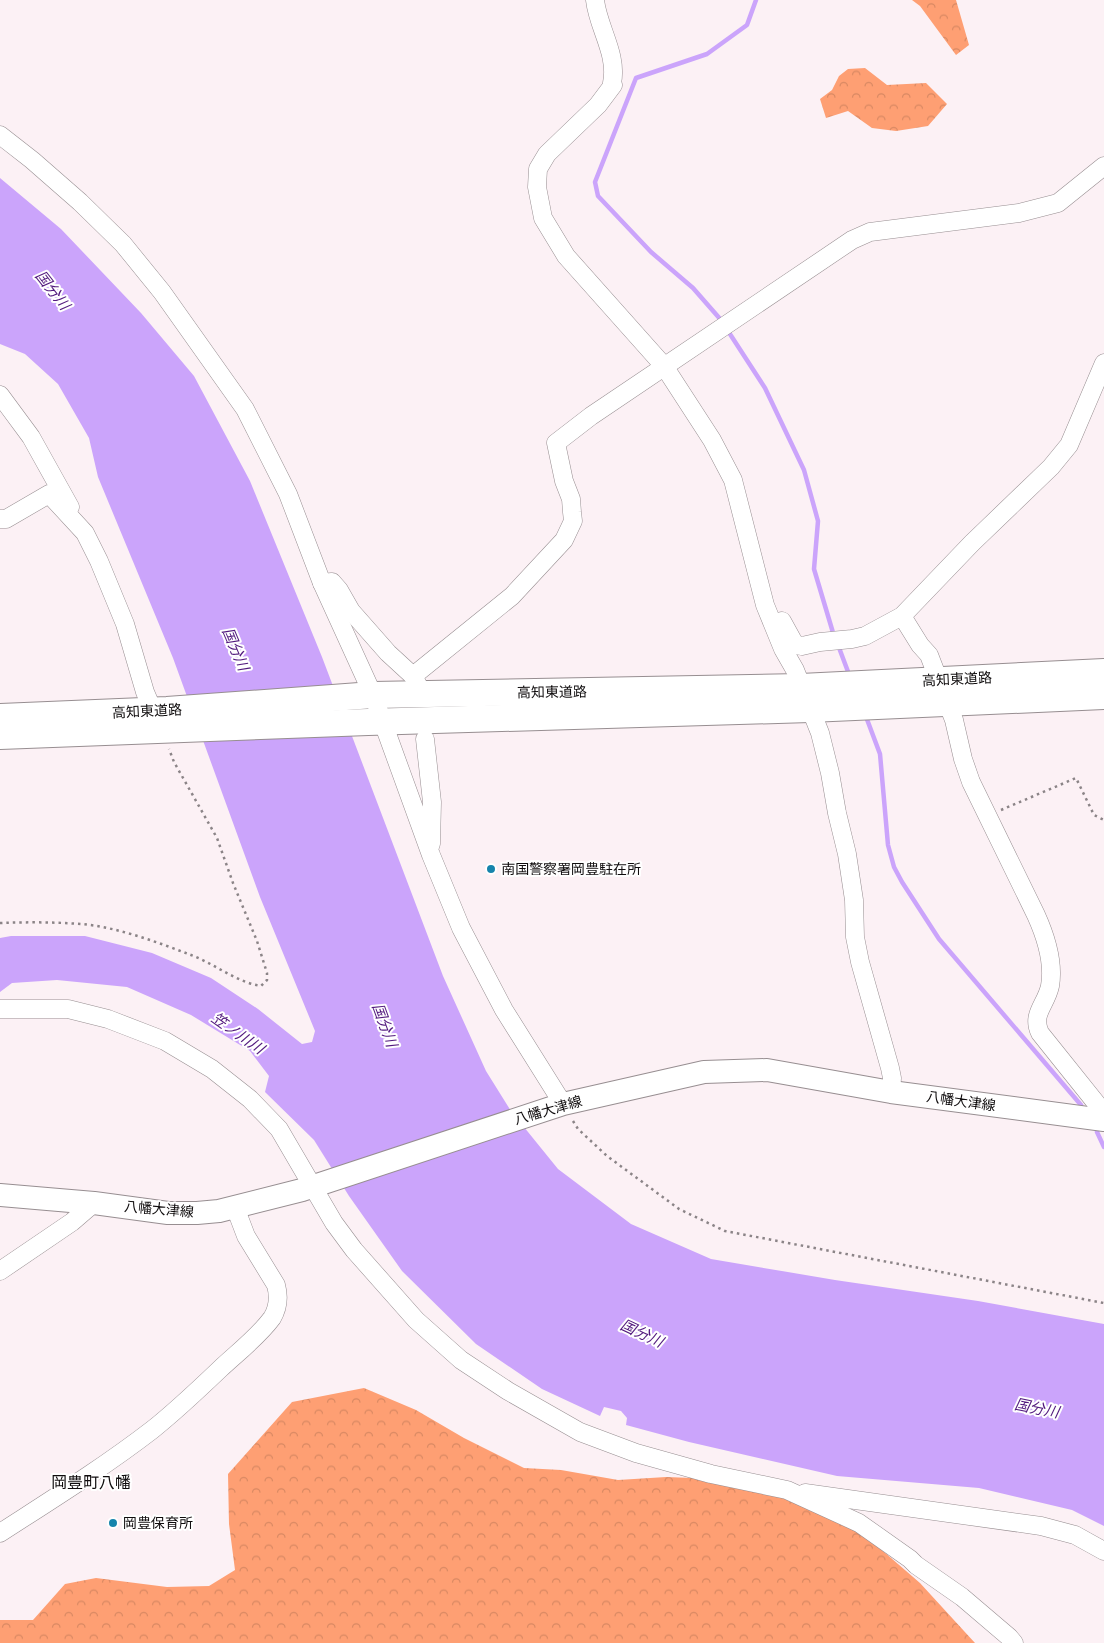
<svg xmlns="http://www.w3.org/2000/svg" width="1104" height="1643" font-family="Mulish,'Noto Sans JP',sans-serif">
	<style>
		.forest { fill: url(#forest-crowns) }
		.water { fill: #cba4fb }
		.lines { fill: none; stroke-linecap: round; stroke-linejoin: round }
		.stream { stroke: #cba4fb; stroke-width: 4.5 }
		.minor-casing { stroke: #978e91; stroke-width: 19 }
		.major-casing { stroke: #978e91; stroke-width: 24 }
		.highway-casing { stroke: #978e91; stroke-width: 28 }
		.path { stroke: #8b8487; stroke-width: 2.5; stroke-dasharray: 2.5 4; stroke-linecap: butt }
		.minor { stroke: #fff; stroke-width: 18 }
		.major { stroke: #fff; stroke-width: 22 }
		.highway { stroke: #fff; stroke-width: 26 }
		.poi-dot { fill: #1684ac; stroke: #fff; stroke-width: 2 }
		.labels { text-anchor: middle; dominant-baseline: central; stroke-width: 4; stroke-linejoin: round; paint-order: stroke }
		.street-label { font-size: 14px; fill: #0f0c0d; stroke: #fff }
		.poi-label { font-size: 14px; fill: #0f0c0d; stroke: #fff; text-anchor: start }
		.water-label { font-size: 15px; font-style: italic; fill: #51197d; stroke: #fff }
		.quarter-label { font-size: 16px; fill: #0f0c0d; stroke: #fff }
	</style>
	<defs>
		<pattern id="forest-crowns" width="20" height="18" patternUnits="userSpaceOnUse" patternTransform="scale(1.25)"><rect width="20" height="18" fill="#fe9f73"/><path d="M2 6a3 3 0 1 1 6 0M12 15a3 3 0 1 1 6 0" fill="none" stroke="#d88862"/></pattern>
	</defs>
	<rect width="100%" height="100%" fill="#fcf1f5"/>
	<g class="forest">
		<path d="M912,0H956L969,45L956,55L920,6Z"/>
		<path d="M865,68L887,85L926,83L947,104L928,126L896,131L872,128L848,111L826,118L820,99L832,90L839,76L848,69Z"/>
		<path d="M364,1388L416,1410L464,1438L524,1468L561,1470L618,1480L666,1477L719,1479L809,1501L836,1515L876,1545L920,1583L975,1643H0V1620H33L65,1584L96,1578L167,1587L209,1586L235,1570L229,1524L228,1474L292,1402Z"/>
	</g>
	<path class="water" d="M0,178L61,229L141,313L194,376L250,481L322,657L443,976L486,1071L511,1111L558,1169L631,1224L711,1259L835,1280L978,1301L1104,1324V1526L1072,1510L979,1488L837,1476L689,1442L626,1425L627,1418L621,1411L604,1407L600,1416L542,1389L476,1344L402,1271L349,1196L314,1140L265,1092L269,1076L250,1051L191,1015L127,987L57,980L12,983L0,992V938L11,936H85L152,953L211,978L258,1009L302,1044L312,1042L315,1031L260,897L173,658L98,477L89,438L58,384L25,354L0,344Z"/>
	<g class="lines">
		<g class="stream">
			<path d="M721,320L693,288L651,252L598,196L595,182L636,78L707,54L747,25L756,0"/>
			<path d="M728,331L765,388L804,470L818,521L814,569L834,636"/>
			<path d="M838,645L850,677"/>
			<path d="M865,714L880,754L888,845L894,867L902,882L939,939L1081,1105"/>
			<path d="M1097,1132L1104,1147"/>
		</g>
		<defs>
			<g id="minor">
				<path d="M595,0C598,28 618,54 612,83L613,85L598,105L547,154L538,169L537,187L543,218L566,256L664,366L712,440L733,480L765,605L783,649L795,670L820,733L830,773L837,813L847,854L854,900L855,937L860,962L890,1068L892,1078L891,1092"/>
				<path d="M0,135L32,160L80,202L123,244L162,292L245,409L288,494L322,583L373,695L431,855L461,928L504,1010L563,1104"/>
				<path d="M0,395L31,437L70,507"/>
				<path d="M0,519H6L49,494L85,533L99,561L125,624L145,692L157,720"/>
				<path d="M322,583L332,582L339,590L351,611L388,653L413,676L418,685"/>
				<path d="M902,616L920,645L929,655L954,720L963,759L971,782L1036,915C1046,937 1054,963 1050,986C1046,1005 1031,1014 1040,1033L1104,1113"/>
				<path d="M782,621L793,641L796,645L802,646L820,642L852,639L865,636L902,616L972,543L1051,467L1069,445L1104,363"/>
				<path d="M413,676L512,596L564,540L573,521L572,512L571,499L564,481L556,443L591,416L852,240L870,232L1019,213L1058,203L1104,166"/>
				<path d="M425,739L432,802L431,844"/>
				<path d="M0,1009H68L108,1019L165,1041L212,1069L250,1099L279,1129L334,1223L354,1250L416,1320L461,1360L508,1391L580,1432L636,1453L711,1474L787,1490L859,1523L910,1559L916,1565L962,1597L1009,1637L1014,1643"/>
				<path d="M0,1271L72,1222L94,1203"/>
				<path d="M805,1493L1041,1526L1075,1535L1104,1551"/>
				<path d="M0,1533C51,1500 104,1467 152,1430C176,1411 198,1390 220,1369C237,1353 258,1337 272,1318C278,1308 279,1296 276,1285L246,1236L235,1207"/>
			</g>
			<path id="major" d="M0,1195L94,1203L168,1213H197L219,1211L302,1190L563,1104L704,1072L767,1070L891,1092L1104,1120"/>
			<g id="highway">
				<path d="M0,717L167,710L373,695L801,687L1104,672"/>
				<path d="M0,736L368,722L810,709L1104,696"/>
			</g>
		</defs>
		<use href="#minor" class="minor-casing"/>
		<use href="#major" class="major-casing"/>
		<use href="#highway" class="highway-casing"/>
		<g class="path">
			<path d="M1001,810L1076,778L1094,815L1104,820"/>
			<path d="M0,923C26,922 54,922 81,924C117,927 157,942 191,955C215,964 236,982 261,986L267,980V973L257,941L233,883L217,838L174,762L169,749"/>
			<path d="M573,1121L578,1129L607,1156L679,1209L725,1231L1104,1303"/>
		</g>
		<use href="#minor" class="minor"/>
		<use href="#major" class="major"/>
		<use href="#highway" class="highway"/>
	</g>
	<g class="poi-dot">
		<circle cx="491" cy="869" r="5"/>
		<circle cx="113" cy="1523" r="5"/>
	</g>
	<g class="labels">
		<g class="street-label">
			<text transform="translate(957 679) rotate(-3)">高知東道路</text>
			<text transform="translate(552 692) rotate(-1)">高知東道路</text>
			<text transform="translate(147 711) rotate(-3)">高知東道路</text>
			<text transform="translate(961 1101) rotate(8)">八幡大津線</text>
			<text transform="translate(548 1110) rotate(-16)">八幡大津線</text>
			<text transform="translate(159 1209) rotate(5)">八幡大津線</text>
		</g>
		<g class="poi-label">
			<text x="501" y="869">南国警察署岡豊駐在所</text>
			<text x="123" y="1523">岡豊保育所</text>
		</g>
		<g class="water-label">
			<text transform="translate(53 290) rotate(52)">国分川</text>
			<text transform="translate(236 649) rotate(67)">国分川</text>
			<text transform="translate(385 1025) rotate(70)">国分川</text>
			<text transform="translate(238 1033) rotate(35)">笠ノ川川</text>
			<text transform="translate(642 1333) rotate(25)">国分川</text>
			<text transform="translate(1037 1408) rotate(11)">国分川</text>
		</g>
		<g class="quarter-label">
			<text x="91" y="1482">岡豊町八幡</text>
		</g>
	</g>
</svg>
